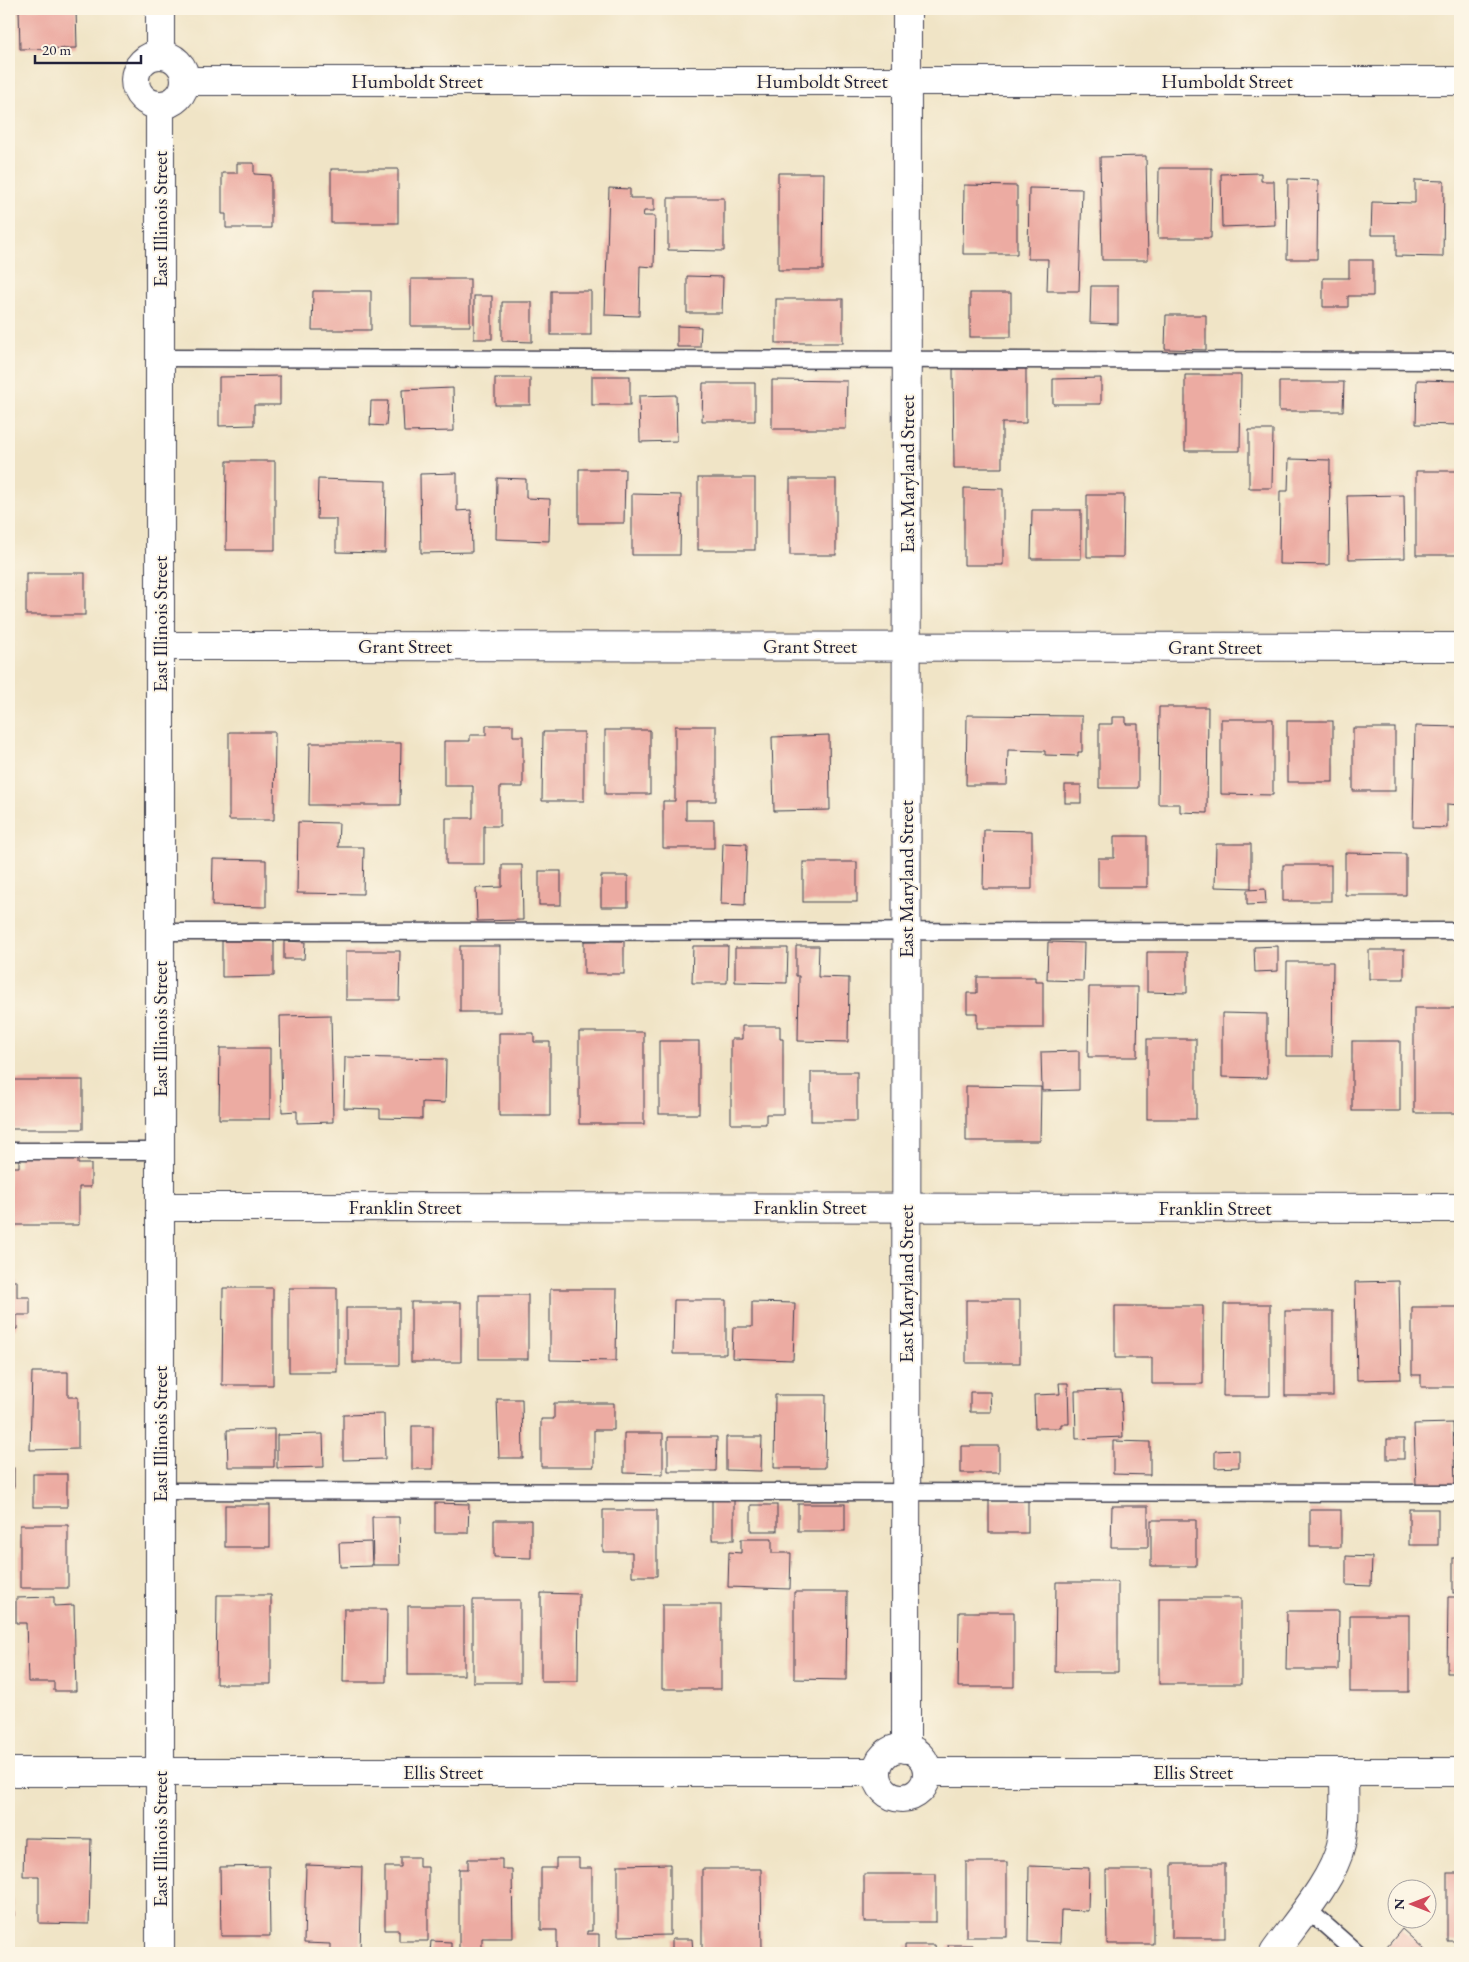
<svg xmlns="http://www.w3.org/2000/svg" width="1469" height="1962" font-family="'EB Garamond',serif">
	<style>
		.building { fill: #ecaba2 }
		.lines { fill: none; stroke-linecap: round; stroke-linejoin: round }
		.lane-casing { stroke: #413f50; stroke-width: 19 }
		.street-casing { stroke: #413f50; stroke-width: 30 }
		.lane { stroke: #fff; stroke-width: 16 }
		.street { stroke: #fff; stroke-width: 28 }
		.labels { text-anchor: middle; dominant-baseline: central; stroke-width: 4; stroke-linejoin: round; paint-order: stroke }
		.street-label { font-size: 20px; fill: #22223b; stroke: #fcf5e5 }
	</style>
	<rect width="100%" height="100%" fill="#fcf5e5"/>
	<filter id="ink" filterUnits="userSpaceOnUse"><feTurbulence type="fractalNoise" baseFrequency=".02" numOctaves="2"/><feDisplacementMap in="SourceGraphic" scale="10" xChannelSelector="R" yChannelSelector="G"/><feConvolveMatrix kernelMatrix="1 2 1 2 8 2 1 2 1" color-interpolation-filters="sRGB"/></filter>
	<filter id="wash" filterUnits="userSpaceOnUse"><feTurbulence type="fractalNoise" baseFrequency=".0096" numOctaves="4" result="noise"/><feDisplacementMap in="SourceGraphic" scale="20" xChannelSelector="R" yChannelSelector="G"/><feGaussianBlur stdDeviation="1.12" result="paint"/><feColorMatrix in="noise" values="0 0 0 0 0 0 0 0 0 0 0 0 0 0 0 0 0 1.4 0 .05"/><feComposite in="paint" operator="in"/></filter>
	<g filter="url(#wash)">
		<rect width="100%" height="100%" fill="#f0e4c6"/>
		<g id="blocks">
			<g class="building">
				<path d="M19,9H76L77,48L20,49Z"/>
				<path d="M1146,156L1148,260H1102L1100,157Z"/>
				<path d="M237,163H254V174L271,175V228H226V214H222V173H237Z"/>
				<path d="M1159,168H1212L1211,238H1158Z"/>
				<rect x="331" y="169" width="67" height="54"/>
				<path d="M778,173H824L823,270H778Z"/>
				<path d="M1261,173V181H1274L1275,225L1222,227L1221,174Z"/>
				<path d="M1288,179L1318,180L1317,259H1287Z"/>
				<path d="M1415,180L1444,181L1443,257L1396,256V235H1371L1372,202L1415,203Z"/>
				<path d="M964,185L1017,186V254H963Z"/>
				<path d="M609,188L630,189V198H654V211H644L643,216H655L654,267L640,266L639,316L605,315Z"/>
				<path d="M1029,188L1082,189L1079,291H1047L1048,259H1028Z"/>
				<path d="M668,198H724V251L668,250Z"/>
				<path d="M1349,260H1373V296H1348V307H1323V278H1349Z"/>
				<path d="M687,276L723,277L722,313H687Z"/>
				<rect x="411" y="279" width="59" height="47"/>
				<path d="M1091,286H1118V324L1090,323Z"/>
				<path d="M313,291H371V330H312Z"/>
				<rect x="551" y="291" width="40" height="44"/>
				<rect x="970" y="293" width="41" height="44"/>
				<rect x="474" y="296" width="18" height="43"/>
				<rect x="776" y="299" width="67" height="44"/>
				<path d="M502,302H532V342L502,341Z"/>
				<path d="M1166,315H1206V350L1165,349Z"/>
				<path d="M677,326L701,327L700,347H677Z"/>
				<path d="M953,369H1026V423H1002V468H954Z"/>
				<path d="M1185,375H1241L1240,451H1185Z"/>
				<path d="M280,376V405H254V425L219,426V377Z"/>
				<rect x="592" y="376" width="38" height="29"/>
				<rect x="495" y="378" width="35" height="27"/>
				<path d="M1101,378V404H1053V379Z"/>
				<path d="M772,380L847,381L846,429H772Z"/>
				<path d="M1417,380L1460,381V425L1416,424Z"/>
				<path d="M1279,382H1344L1343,411H1279Z"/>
				<path d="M703,383H755V421H702Z"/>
				<path d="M453,388L454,431L404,432L402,390Z"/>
				<path d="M676,395L677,441L640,442L639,396Z"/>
				<path d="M371,401H388L386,426L370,425Z"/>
				<path d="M1249,430H1273L1272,488H1249Z"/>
				<path d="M1289,459L1330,460L1329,565L1279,564L1280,491H1288Z"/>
				<path d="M227,461H275V550H226Z"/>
				<path d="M579,469H625L624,523H579Z"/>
				<path d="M1416,471H1458L1457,555H1416Z"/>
				<path d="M457,473V511L471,510L472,552L421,553L420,474Z"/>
				<path d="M497,478L526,479V498L550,499L549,541L496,539Z"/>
				<rect x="698" y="478" width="57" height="72"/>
				<path d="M318,479L386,481L385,553L336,552V519H317Z"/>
				<rect x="790" y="479" width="46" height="76"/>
				<path d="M964,488L1003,489V565H964Z"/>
				<path d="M632,494L681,495L680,555H632Z"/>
				<path d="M1087,495H1124L1123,557H1087Z"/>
				<path d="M1404,495L1405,558L1349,559L1347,496Z"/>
				<path d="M1032,510H1081V559H1031Z"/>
				<rect x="26" y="573" width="59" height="42"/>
				<rect x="9" y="592" width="4" height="38"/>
				<path d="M1159,707H1208L1207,813L1180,812V804H1158Z"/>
				<path d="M967,715L1082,716V752H1078V756L1045,755V751L1008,750L1007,785H966Z"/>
				<path d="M1112,717H1126V724H1138V788H1099V724H1112Z"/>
				<path d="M1221,719H1273V795L1221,794Z"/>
				<rect x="1287" y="721" width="46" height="61"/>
				<path d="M486,725H513V736H523V787H500V826H484V864H446V818H473V786H444V741H470V735H486Z"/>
				<path d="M675,726H716V801H686V820H714V848H663V801H675Z"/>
				<path d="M1415,726L1460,727V805L1447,804V828L1413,827Z"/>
				<rect x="1353" y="728" width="42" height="63"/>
				<rect x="605" y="730" width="45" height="64"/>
				<path d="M229,732H275L274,820H229Z"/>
				<path d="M543,732H584V801H542Z"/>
				<path d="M829,735L830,810L774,811L772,737Z"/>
				<path d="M310,743H401L400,805H309Z"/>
				<rect x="1065" y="785" width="16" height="18"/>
				<path d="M298,822L339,823L338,847H364L363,894L297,893Z"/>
				<path d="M984,830L1032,831V889H983Z"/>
				<path d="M1114,836H1147V887H1098V858H1114Z"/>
				<path d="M723,843L747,844L745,905L721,904Z"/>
				<path d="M1216,844H1251V888L1215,887Z"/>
				<path d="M1345,853L1406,854V895H1345Z"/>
				<path d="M213,859L266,860V907L212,906Z"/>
				<rect x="803" y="862" width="54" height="40"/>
				<path d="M502,865H522L523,920L477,921L476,888L502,887Z"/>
				<rect x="1283" y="865" width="48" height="36"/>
				<rect x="539" y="871" width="22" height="34"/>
				<rect x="601" y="876" width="27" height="31"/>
				<path d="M1265,889L1266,904L1247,905V890Z"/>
				<path d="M222,941H274V976L222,977Z"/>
				<path d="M284,941L305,942L304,959H284Z"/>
				<rect x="584" y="941" width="40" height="33"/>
				<path d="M1048,942L1084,943L1083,981L1047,980Z"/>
				<rect x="460" y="946" width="40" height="66"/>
				<path d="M693,946H728L727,983H692Z"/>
				<path d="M796,946H819L818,977L849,978L848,1042L798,1041L799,976H796Z"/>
				<path d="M1278,946V971L1255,972L1254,947Z"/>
				<path d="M735,948H788L787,983L735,982Z"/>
				<rect x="1369" y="950" width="35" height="29"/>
				<path d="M346,951H400L399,1000H346Z"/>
				<path d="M1147,952H1187V993L1147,992Z"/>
				<path d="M1287,962H1333L1332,1056H1286Z"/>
				<path d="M977,977H1035V982H1043V1028H977V1013H967V993H977Z"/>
				<path d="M1089,987H1138L1137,1057H1088Z"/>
				<rect x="1414" y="1008" width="46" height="105"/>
				<path d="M1222,1013L1267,1014V1078L1222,1077Z"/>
				<path d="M331,1015L333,1122L297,1123V1111L282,1112L280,1016Z"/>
				<path d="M742,1026H780V1039H783V1114H766V1124H731V1039H742Z"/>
				<rect x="579" y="1032" width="65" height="92"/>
				<path d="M499,1033H534V1042H550V1116H499Z"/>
				<rect x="1147" y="1039" width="49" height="80"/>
				<rect x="659" y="1041" width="40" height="73"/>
				<rect x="1352" y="1041" width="48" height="70"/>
				<path d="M220,1048H270V1119H219Z"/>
				<path d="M1079,1051V1090L1042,1091L1041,1052Z"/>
				<path d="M345,1057L446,1059L445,1103L422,1102V1119L380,1118V1109L344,1108Z"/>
				<rect x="811" y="1072" width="46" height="49"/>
				<rect x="9" y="1080" width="74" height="49"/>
				<path d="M966,1086L1041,1087L1040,1141H966Z"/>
				<path d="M19,1154H78V1164H91V1187H79V1225H9V1167H19Z"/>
				<path d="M9,1281H17V1297H30V1315H17V1329H9Z"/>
				<path d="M1399,1281L1401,1379L1357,1380L1355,1282Z"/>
				<path d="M223,1288H273V1385H222Z"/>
				<rect x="289" y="1288" width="48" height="84"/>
				<path d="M550,1289H617L616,1361L550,1360Z"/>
				<rect x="479" y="1295" width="49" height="64"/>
				<path d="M674,1300H726V1354H673Z"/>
				<rect x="966" y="1300" width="54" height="63"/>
				<rect x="411" y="1302" width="50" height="60"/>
				<path d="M752,1302L795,1303L793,1360L732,1358L733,1327H752Z"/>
				<path d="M1224,1304H1270V1396H1223Z"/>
				<path d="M1115,1306H1203V1384H1152V1358H1115Z"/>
				<path d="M1412,1307H1458V1387H1421V1375H1412Z"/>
				<rect x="346" y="1308" width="53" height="57"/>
				<rect x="1285" y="1311" width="48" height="85"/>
				<path d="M32,1372H68V1397H78V1449L30,1450Z"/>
				<path d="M1059,1383H1068L1069,1424H1061V1428H1035L1034,1395L1060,1394Z"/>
				<path d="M1121,1390L1123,1437L1076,1439L1075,1391Z"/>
				<path d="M970,1392H990L991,1412H970Z"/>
				<path d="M775,1395H826L825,1468H774Z"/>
				<path d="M497,1399H522L523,1458H499Z"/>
				<path d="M554,1403H614V1430H594V1467H541V1419H554Z"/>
				<path d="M384,1414L385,1459L343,1460V1415Z"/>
				<path d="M1453,1423L1455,1485H1416L1414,1424Z"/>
				<rect x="412" y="1426" width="21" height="43"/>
				<path d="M274,1429V1467H228L227,1430Z"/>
				<path d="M624,1433H663V1474L624,1473Z"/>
				<path d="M323,1434L324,1467L277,1468V1435Z"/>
				<path d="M668,1437H717L716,1471H668Z"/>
				<path d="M726,1437H762L761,1471L726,1470Z"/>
				<rect x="1387" y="1439" width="17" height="20"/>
				<path d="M1113,1441L1150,1442V1475L1113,1474Z"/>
				<rect x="961" y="1446" width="38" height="27"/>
				<path d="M1239,1450V1467L1215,1468V1451Z"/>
				<rect x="9" y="1468" width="5" height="19"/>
				<rect x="33" y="1474" width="34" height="33"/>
				<rect x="712" y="1500" width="22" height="40"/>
				<rect x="989" y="1500" width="39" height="33"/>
				<path d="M435,1503L469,1504L468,1533H435Z"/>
				<rect x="798" y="1504" width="47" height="27"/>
				<rect x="225" y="1505" width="45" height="42"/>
				<rect x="751" y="1505" width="26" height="26"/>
				<path d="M1112,1506H1148V1547H1111Z"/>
				<rect x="1409" y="1509" width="29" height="36"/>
				<path d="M603,1510H657V1576H632V1552H603Z"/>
				<rect x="1310" y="1510" width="31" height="37"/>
				<path d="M372,1517H399L400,1565H373Z"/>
				<path d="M494,1520H531V1558L494,1557Z"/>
				<rect x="1151" y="1520" width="45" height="46"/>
				<rect x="20" y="1525" width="48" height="63"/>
				<path d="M741,1539H772V1553H791L790,1589L728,1587L729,1552L741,1553Z"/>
				<path d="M371,1542L372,1566L340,1567L339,1543Z"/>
				<path d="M1346,1556L1372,1557L1371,1586L1346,1585Z"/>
				<rect x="1453" y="1558" width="7" height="35"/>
				<path d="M1056,1582H1118V1672H1055Z"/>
				<path d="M794,1592H847L846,1680L794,1679Z"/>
				<path d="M541,1593L579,1594L578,1681H541Z"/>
				<path d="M217,1595H271V1684H216Z"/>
				<path d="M54,1597V1606L74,1605L76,1691H54V1682H28L26,1623H16V1598Z"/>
				<path d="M1448,1597H1460V1673H1447Z"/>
				<rect x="1159" y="1598" width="82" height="86"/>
				<rect x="473" y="1600" width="47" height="82"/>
				<rect x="662" y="1605" width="59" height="84"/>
				<rect x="408" y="1606" width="56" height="69"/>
				<path d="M344,1609H387L386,1682H343Z"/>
				<path d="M1287,1611H1339L1338,1670H1286Z"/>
				<path d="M959,1612H1014V1687H958Z"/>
				<rect x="1350" y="1615" width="59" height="77"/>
				<path d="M24,1838L91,1839L89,1924L39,1923V1876H23Z"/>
				<path d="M401,1857H419V1867H428V1941H399V1930H385V1867H401Z"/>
				<path d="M556,1858H579V1868H592V1931H587V1934H599V1953L557,1951V1930H541V1868H556Z"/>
				<path d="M468,1859H502V1869H512L513,1938H482V1950H459V1869H468Z"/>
				<rect x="966" y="1862" width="41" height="75"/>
				<path d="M670,1864V1935L618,1936V1865Z"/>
				<rect x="1172" y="1864" width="53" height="74"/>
				<path d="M306,1865L362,1867L360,1953H330V1944L304,1943Z"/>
				<path d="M269,1866L270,1936H221L220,1867Z"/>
				<path d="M1029,1866L1089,1868L1088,1911L1061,1910L1060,1943L1028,1942Z"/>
				<path d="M702,1869H761L762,1951H702Z"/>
				<path d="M1106,1870H1153V1944H1107Z"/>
				<rect x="1447" y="1873" width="13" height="68"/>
				<rect x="864" y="1874" width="72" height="48"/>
				<path d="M13,1898L14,1916H9V1899Z"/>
				<path d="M1402,1929L1425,1950L1422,1953H1382Z"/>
				<path d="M672,1939H692L693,1953H672Z"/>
				<path d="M431,1941L451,1942V1953H430Z"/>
				<path d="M905,1945H935L936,1953H905Z"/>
				<path d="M948,1945H973V1953H949Z"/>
				<rect x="219" y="1950" width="38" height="3"/>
			</g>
		</g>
	</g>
	<g filter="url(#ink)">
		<use href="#blocks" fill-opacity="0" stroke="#413f50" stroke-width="1"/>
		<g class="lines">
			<defs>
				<g id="lane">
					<path d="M160,358L1460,361"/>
					<path d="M160,932L1460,931"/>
					<path d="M9,1151H160"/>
					<path d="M160,1491L1460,1493"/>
					<path d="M1307,1909L1357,1953"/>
				</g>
				<g id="street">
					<path d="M160,9V55"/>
					<circle cx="160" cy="80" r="25"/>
					<path d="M185,81H1460"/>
					<path d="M160,105V1953"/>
					<path d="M160,646L1460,647"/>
					<path d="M160,1207L1460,1208"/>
					<circle cx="902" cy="1773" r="25"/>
					<path d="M906,1749L907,9"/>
					<path d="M9,1772H877"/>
					<path d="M927,1772H1460"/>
					<path d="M1274,1953C1295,1923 1333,1881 1341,1845C1346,1822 1344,1796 1344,1772"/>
				</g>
			</defs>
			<use href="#lane" class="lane-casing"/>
			<use href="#street" class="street-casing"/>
			<use href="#lane" class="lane"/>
			<use href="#street" class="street"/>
		</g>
	</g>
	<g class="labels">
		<g class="street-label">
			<text x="417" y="81">Humboldt Street</text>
			<text x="822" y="81">Humboldt Street</text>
			<text x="1227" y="81">Humboldt Street</text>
			<text transform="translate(160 219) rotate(-90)">East Illinois Street</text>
			<text transform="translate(907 474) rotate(-90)">East Maryland Street</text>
			<text transform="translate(160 624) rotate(-90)">East Illinois Street</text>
			<text x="405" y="646">Grant Street</text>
			<text x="810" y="646">Grant Street</text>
			<text x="1215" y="647">Grant Street</text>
			<text transform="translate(906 879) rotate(-90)">East Maryland Street</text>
			<text transform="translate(160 1029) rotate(-90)">East Illinois Street</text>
			<text x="405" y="1207">Franklin Street</text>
			<text x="810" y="1207">Franklin Street</text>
			<text x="1215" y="1208">Franklin Street</text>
			<text transform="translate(906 1284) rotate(-90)">East Maryland Street</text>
			<text transform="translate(160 1434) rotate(-90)">East Illinois Street</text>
			<text x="443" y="1772">Ellis Street</text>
			<text x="1193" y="1772">Ellis Street</text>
			<text transform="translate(160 1839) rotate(-90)">East Illinois Street</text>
		</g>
	</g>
	<rect width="1469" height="1962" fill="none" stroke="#fcf5e5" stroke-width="30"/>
	<g transform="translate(1412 1904) rotate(270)"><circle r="24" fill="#fcf5e5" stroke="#a5a1a1"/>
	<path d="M0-4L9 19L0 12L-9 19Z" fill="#d1495b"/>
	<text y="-8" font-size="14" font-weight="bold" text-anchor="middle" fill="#22223b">N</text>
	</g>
	<path d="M35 55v8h106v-8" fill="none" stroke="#22223b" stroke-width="2.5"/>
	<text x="42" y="55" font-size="15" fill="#22223b" stroke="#fcf5e5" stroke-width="4" paint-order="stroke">20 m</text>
</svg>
